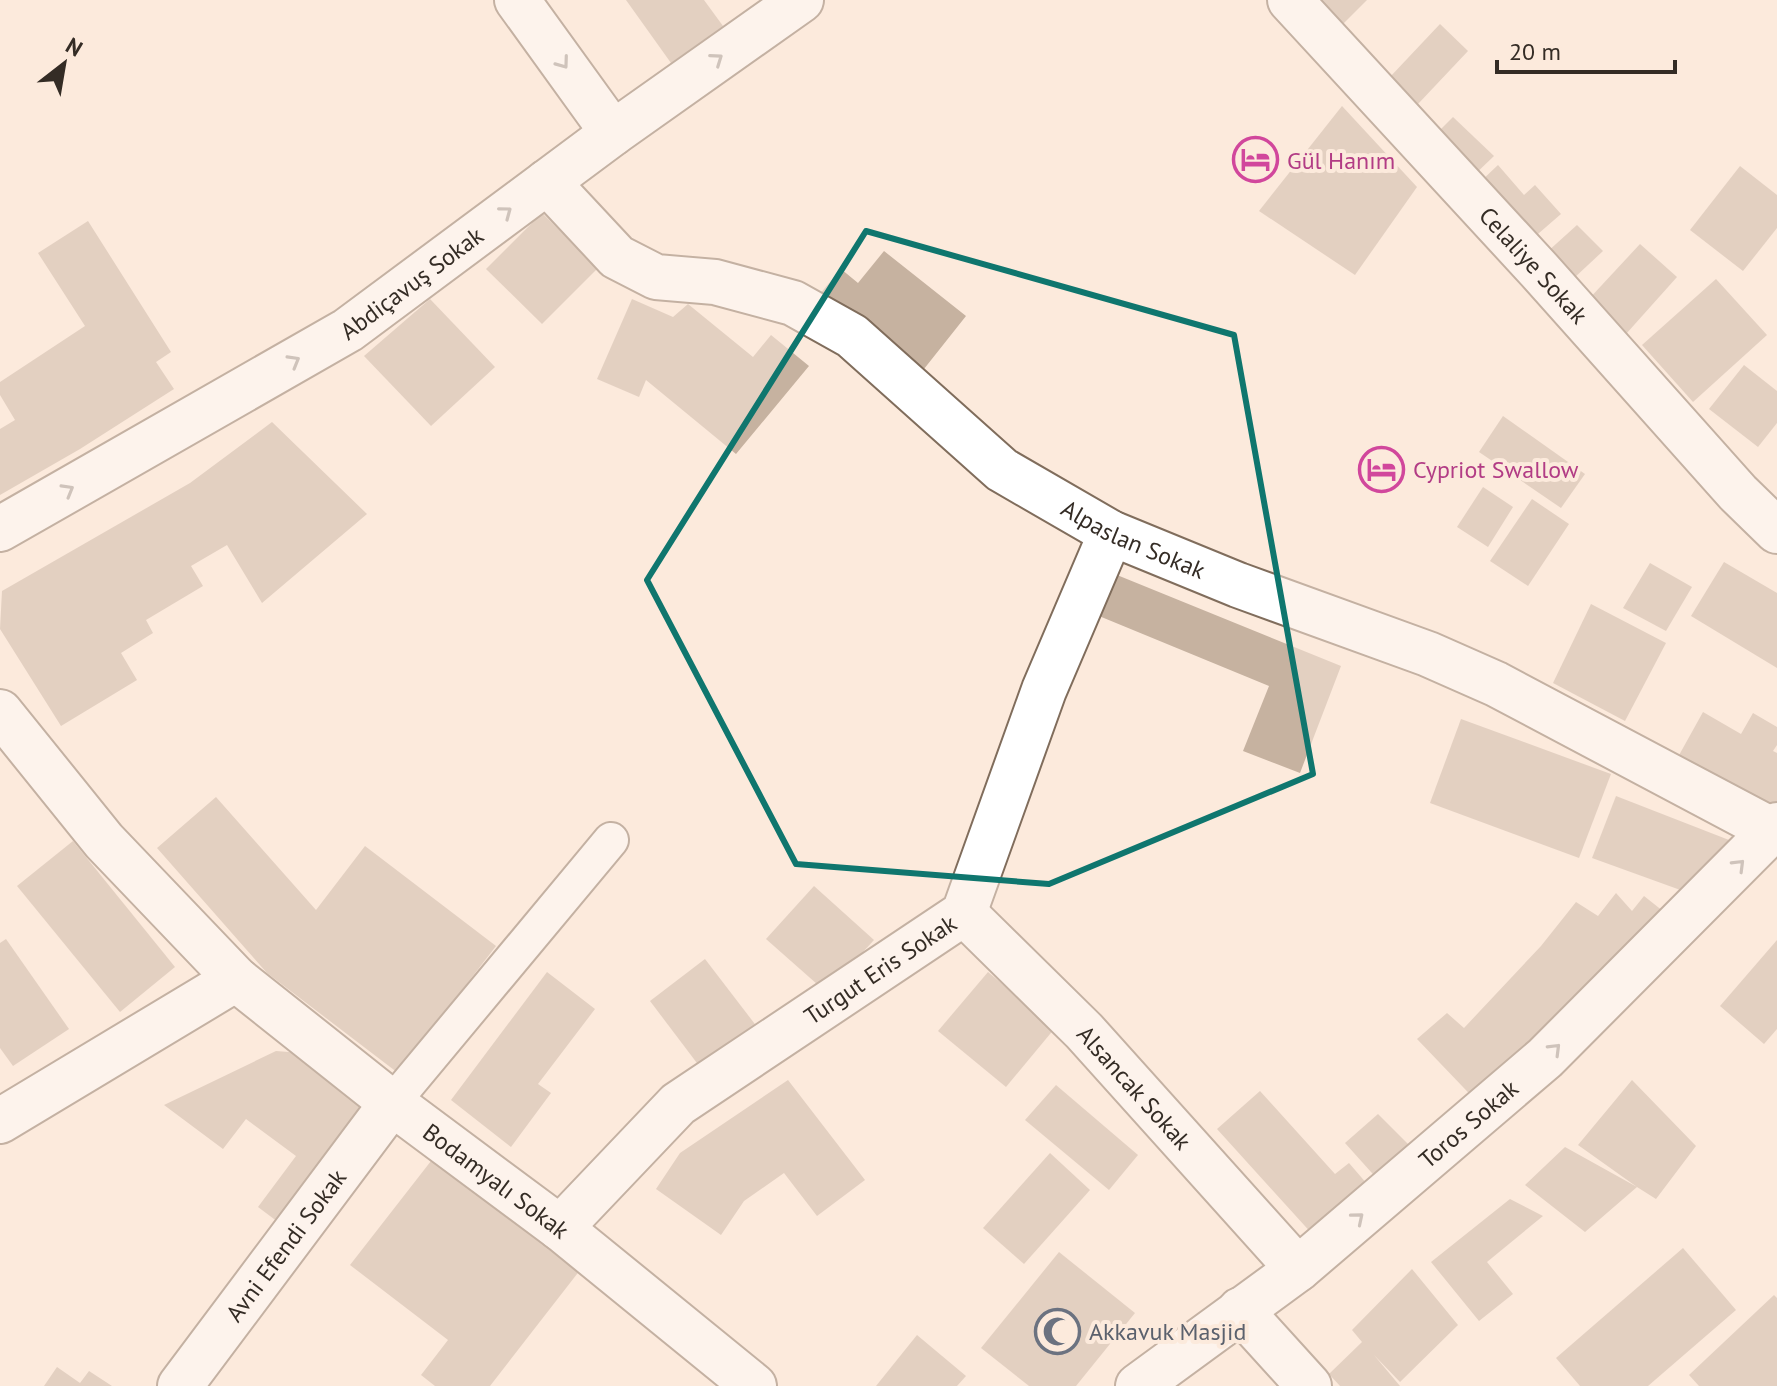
<svg xmlns="http://www.w3.org/2000/svg" width="1777" height="1386" font-family="'PT Sans',sans-serif">
	<style>
		.building { fill: #c6b2a0 }
		.lines { fill: none; stroke-linecap: round; stroke-linejoin: round }
		.service-casing { stroke: #806d5c; stroke-width: 38 }
		.minor-casing { stroke: #806d5c; stroke-width: 48 }
		.service { stroke: #fff; stroke-width: 34 }
		.minor { stroke: #fff; stroke-width: 44 }
		.oneway { stroke: #9a9692 }
		.marked { fill: none; stroke: #0f766e; stroke-width: 6; stroke-linejoin: round }
		.labels { text-anchor: middle; dominant-baseline: central; stroke-width: 8; stroke-linejoin: round; paint-order: stroke }
		.hotel-label { font-size: 24px; fill: #b23c85; stroke: #fceadc; text-anchor: start }
		.street-label { font-size: 24px; fill: #342c25; stroke: #fceadc }
		.worship-label { font-size: 24px; fill: #5b616d; stroke: #fceadc; text-anchor: start }
	</style>
	<rect width="100%" height="100%" fill="#fceadc"/>
	<g class="building">
		<path d="M626,0H704L723,26L671,63Z"/>
		<path d="M1304,0H1367L1335,32Z"/>
		<path d="M1440,24L1468,51L1418,104L1390,77Z"/>
		<path d="M1342,106L1417,187L1355,275L1259,211Z"/>
		<path d="M1453,117L1494,156L1470,179L1433,137Z"/>
		<path d="M1498,165L1524,195L1535,185L1561,214L1531,240L1479,183Z"/>
		<path d="M1740,166L1777,195V228L1743,271L1690,230Z"/>
		<path d="M542,213L598,268L542,324L486,269Z"/>
		<path d="M88,221L171,352L156,362L174,389L80,449L0,495V429L15,420L0,395V382L85,326L38,253Z"/>
		<path d="M1577,225L1603,251L1573,279L1546,253Z"/>
		<path d="M1640,244L1677,277L1626,334L1588,300Z"/>
		<path d="M884,251L966,316L920,374L819,295L841,269L858,283Z"/>
		<path d="M1716,279L1767,335L1693,402L1642,345Z"/>
		<path d="M430,299L495,367L431,426L364,356Z"/>
		<path d="M632,299L673,317L688,304L753,357L771,335L809,366L736,454L646,380L639,397L597,379Z"/>
		<path d="M1744,365L1777,391V423L1758,447L1709,409Z"/>
		<path d="M1503,416L1585,474L1561,508L1479,452Z"/>
		<path d="M272,422L367,514L262,603L227,545L191,566L203,586L146,620L153,633L121,653L137,680L61,726L0,629L2,591L190,483Z"/>
		<path d="M1483,487L1513,507L1488,547L1457,527Z"/>
		<path d="M1532,499L1569,524L1528,586L1490,561Z"/>
		<path d="M1724,562L1777,593V668L1691,616Z"/>
		<path d="M1650,563L1692,587L1666,631L1623,608Z"/>
		<path d="M1117,575L1341,666L1300,773L1243,751L1269,686L1099,616Z"/>
		<path d="M1591,604L1666,643L1625,721L1553,683Z"/>
		<path d="M1703,712L1741,734L1753,713L1777,727V745L1773,751L1777,753V812L1678,757Z"/>
		<path d="M1461,719L1611,774L1579,858L1430,803Z"/>
		<path d="M1616,796L1729,840L1708,900L1592,858Z"/>
		<path d="M216,797L316,910L365,846L496,946L398,1073L267,973L157,848Z"/>
		<path d="M73,841L175,967L120,1012L17,886Z"/>
		<path d="M814,886L874,940L826,992L766,939Z"/>
		<path d="M1616,893L1632,911L1644,896L1673,919L1485,1110L1417,1039L1447,1013L1464,1028L1541,946L1576,902L1598,916Z"/>
		<path d="M6,939L69,1029L13,1066L0,1048V943Z"/>
		<path d="M1777,940V1029L1764,1044L1720,1006Z"/>
		<path d="M705,959L761,1032L706,1075L650,1001Z"/>
		<path d="M547,972L595,1009L538,1084L551,1093L511,1147L451,1100Z"/>
		<path d="M988,972L1055,1028L1006,1087L938,1031Z"/>
		<path d="M276,1051L301,1053L361,1106L364,1125L286,1228L258,1207L296,1156L246,1119L223,1149L164,1105Z"/>
		<path d="M788,1080L865,1180L817,1216L784,1173L744,1201L721,1235L656,1189L680,1153Z"/>
		<path d="M1632,1080L1696,1146L1656,1199L1637,1187L1585,1232L1525,1185L1565,1147L1637,1187L1578,1145Z"/>
		<path d="M1056,1085L1138,1155L1109,1190L1025,1120Z"/>
		<path d="M1260,1091L1335,1174L1349,1163L1380,1199L1314,1236L1217,1129Z"/>
		<path d="M1378,1114L1414,1150L1380,1182L1345,1143Z"/>
		<path d="M438,1152L584,1265L490,1386H435L421,1375L448,1340L350,1265Z"/>
		<path d="M1050,1153L1090,1190L1024,1264L983,1228Z"/>
		<path d="M1510,1199L1543,1216L1487,1262L1513,1294L1479,1321L1431,1262Z"/>
		<path d="M1683,1248L1736,1310L1648,1386H1580L1556,1358Z"/>
		<path d="M1059,1252L1135,1313L1076,1386H1029L981,1348Z"/>
		<path d="M1412,1269L1458,1325L1400,1382L1374,1355L1400,1386H1340L1329,1374L1362,1342L1352,1330Z"/>
		<path d="M1774,1295L1777,1298V1386H1699L1689,1375Z"/>
		<path d="M917,1335L966,1376L957,1386H876Z"/>
		<path d="M57,1367L80,1383L89,1371L112,1386H44Z"/>
	</g>
	<g class="lines">
		<defs>
			<path id="service" d="M392,1103L611,840"/>
			<g id="minor">
				<path d="M517,0L613,133"/>
				<path id="s1" d="M1290,0L1539,270L1738,493L1777,531"/>
				<path id="s2" d="M547,182L617,257L656,277L715,282L793,303L852,336L1002,470L1111,533L1238,585L1428,654L1496,684L1777,833"/>
				<path id="s3" d="M0,529L348,330L613,133L801,0"/>
				<path id="s4" d="M0,712L104,841L236,979L392,1103L560,1228L754,1386"/>
				<path id="s5" d="M964,913L1084,1031L1298,1269"/>
				<path d="M0,1121L236,979"/>
				<path id="s6" d="M560,1228L678,1104L964,913L1044,690L1111,533"/>
				<path d="M1240,1310L1309,1386"/>
				<path id="s7" d="M180,1386L392,1103"/>
				<path id="s8" d="M1138,1386L1298,1269L1545,1058L1777,825"/>
			</g>
		</defs>
		<use href="#service" class="service-casing"/>
		<use href="#minor" class="minor-casing"/>
		<use href="#service" class="service"/>
		<use href="#minor" class="minor"/>
	</g>
	<defs><path id="oneway-chevron" d="M-2-3.5L2.5 0L-2 3.5" fill="none" stroke-width="1.6" stroke-linecap="round" stroke-linejoin="round" transform="scale(2)"/></defs>
	<g class="oneway">
		<use href="#oneway-chevron" transform="translate(717 59) rotate(-35)"/>
		<use href="#oneway-chevron" transform="translate(563 63) rotate(54)"/>
		<use href="#oneway-chevron" transform="translate(506 212) rotate(-37)"/>
		<use href="#oneway-chevron" transform="translate(294 361) rotate(-30)"/>
		<use href="#oneway-chevron" transform="translate(68 490) rotate(-30)"/>
		<use href="#oneway-chevron" transform="translate(1739 865) rotate(-45)"/>
		<use href="#oneway-chevron" transform="translate(1555 1049) rotate(-45)"/>
		<use href="#oneway-chevron" transform="translate(1358 1218) rotate(-40)"/>
	</g>
	<path d="M0 0H1777V1386H0ZM866,231L1234,335L1313,774L1049,884L796,864L647,580Z" fill="#fceadc" fill-opacity=".55" fill-rule="evenodd"/>
	<path class="marked" d="M866,231L1234,335L1313,774L1049,884L796,864L647,580Z"/>
	<defs>
		<symbol id="hotel-ring" viewBox="-11 -11 22 22"><circle r="9.5" fill="#fceadc" stroke="#d1479c" stroke-width="1.5"/><path d="M-6-4.5h1.5V1H6V5H4.5V3h-9V5H-6ZM-4 0a1.8 1.8 0 1 1 3.6 0ZM.5 0V-2.5h3Q6-2.5 6 0Z" fill="#d1479c"/></symbol>
		<symbol id="mosque-ring" viewBox="-11 -11 22 22"><circle r="9.5" fill="#fceadc" stroke="#6b7280" stroke-width="1.5"/><path d="M3.5-4.9A6 6 0 1 0 3.5 4.9A5 5 0 1 1 3.5-4.9Z" fill="#6b7280"/></symbol>
	</defs>
	<g fill-rule="evenodd">
		<use href="#hotel-ring" x="1230" y="134" width="51" height="51"/>
		<use href="#hotel-ring" x="1356" y="444" width="51" height="51"/>
		<use href="#mosque-ring" x="1032" y="1306" width="51" height="51"/>
	</g>
	<g class="labels">
		<g class="hotel-label">
			<text x="1287" y="160">Gül Hanım</text>
			<text x="1413" y="469">Cypriot Swallow</text>
		</g>
		<g class="street-label">
			<text stroke="none"><textPath href="#s1" startOffset="360">Celaliye Sokak</textPath></text>
			<text stroke="none"><textPath href="#s3" startOffset="480">Abdiçavuş Sokak</textPath></text>
			<text stroke="none"><textPath href="#s2" startOffset="704">Alpaslan Sokak</textPath></text>
			<text stroke="none"><textPath href="#s6" startOffset="414">Turgut Eris Sokak</textPath></text>
			<text stroke="none"><textPath href="#s5" startOffset="244">Alsancak Sokak</textPath></text>
			<text stroke="none"><textPath href="#s8" startOffset="422">Toros Sokak</textPath></text>
			<text stroke="none"><textPath href="#s4" startOffset="686">Bodamyalı Sokak</textPath></text>
			<text stroke="none"><textPath href="#s7" startOffset="176">Avni Efendi Sokak</textPath></text>
		</g>
		<g class="worship-label">
			<text x="1089" y="1331">Akkavuk Masjid</text>
		</g>
	</g>
	<g transform="translate(64 64) rotate(31)" stroke="#fceadc" stroke-width="6" paint-order="stroke">
	<path d="M0-6L14 30L0 20L-14 30Z" fill="#342c25"/>
	<text y="-12" font-size="22" font-weight="bold" text-anchor="middle" fill="#342c25">N</text>
	</g>
	<path d="M1497 60v12h178v-12" fill="none" stroke="#342c25" stroke-width="4"/>
	<text x="1509" y="60" font-size="24" fill="#342c25" stroke="#fceadc" stroke-width="6" paint-order="stroke">20 m</text>
</svg>
